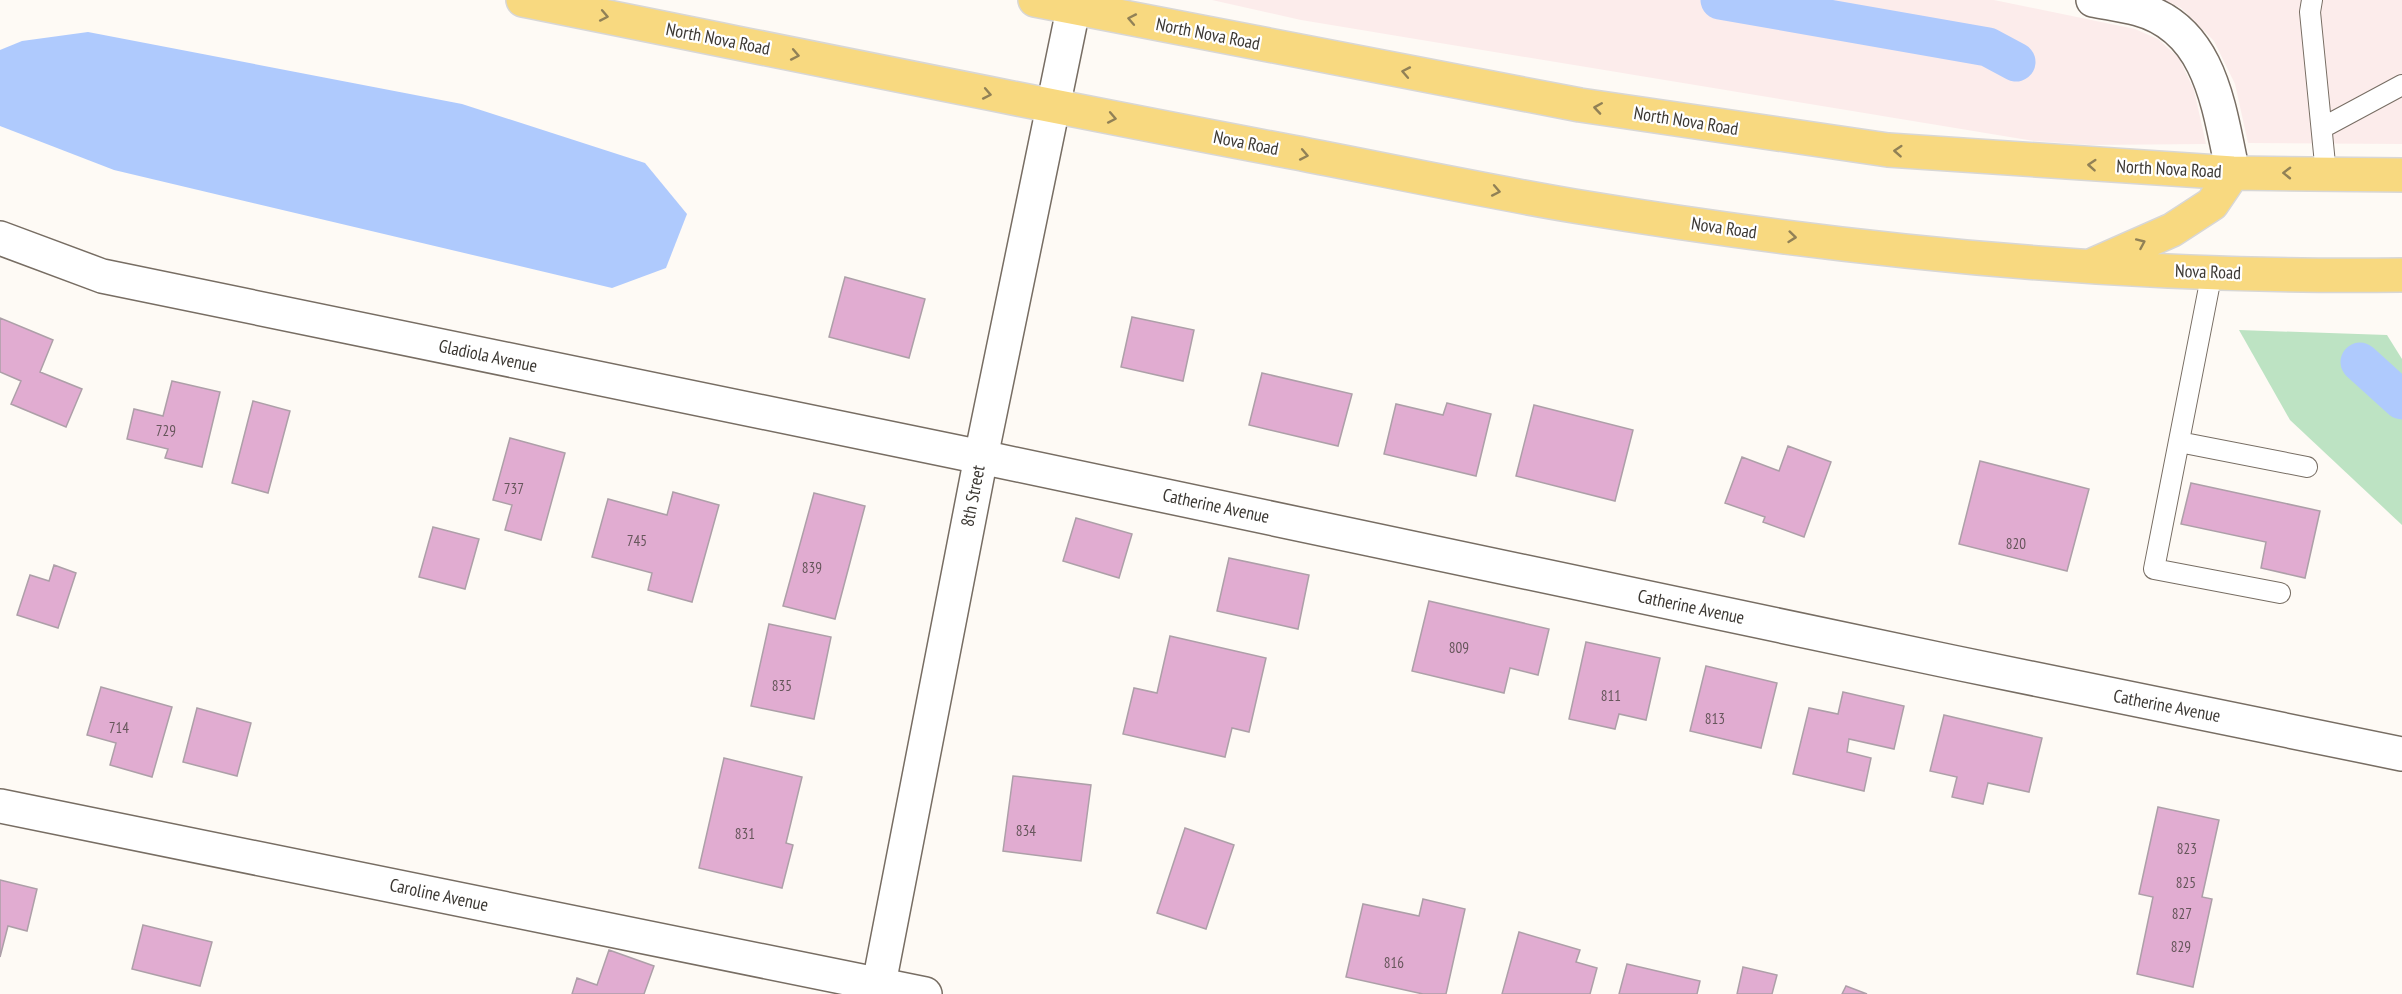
<svg xmlns="http://www.w3.org/2000/svg" width="2402" height="994" font-family="'PT Sans Narrow',sans-serif">
  <rect width="100%" height="100%" fill="#fefaf5"/>
  <!-- commercial -->
  <path fill="#fceceb" d="M 1212,0 L 1994,0 L 2135,29 L 2158,39 L 2179,58 L 2194,90 L 2206,144 L 2091,145 L 2034,141 L 1301,20 Z
    M 2164,0 L 2402,0 L 2402,144 L 2248,143 L 2235,84 L 2214,41 L 2181,8 Z"/>
  <!-- green -->
  <path fill="#bde3c3" d="M 2239,330 L 2387,335 L 2402,359 L 2402,525 L 2290,420 Z"/>
  <!-- water -->
  <path fill="#afcafd" d="M 88,32 L 462,104 L 645,163 L 687,214 L 666,268 L 612,288 L 114,170 L 0,126 L 0,50 L 22,41 Z"/>
  <g fill="none" stroke-linecap="round" stroke-linejoin="round">
    <!-- canal -->
    <path stroke="#afcafd" stroke-width="39" d="M 1720,0 L 1988,47 L 2016,62
      M 2360,362 L 2402,400"/>
  </g>
  <!-- building -->
  <path fill="#e1acd1" stroke="#ad9fa8" stroke-width="1.5" d="M 845,277 L 925,299 L 909,358 L 829,337 Z
    M 1132,317 L 1194,330 L 1183,381 L 1121,367 Z
    M 0,318 L 53,340 L 40,372 L 82,389 L 66,427 L 11,404 L 21,381 L 0,372 Z
    M 1262,373 L 1352,394 L 1338,446 L 1249,425 Z
    M 172,381 L 220,392 L 202,467 L 165,458 L 168,449 L 127,439 L 134,409 L 163,416 Z
    M 253,401 L 290,411 L 268,493 L 232,483 Z
    M 1447,403 L 1491,414 L 1476,476 L 1384,454 L 1396,404 L 1443,415 Z
    M 1534,405 L 1633,430 L 1615,501 L 1516,476 Z
    M 510,438 L 565,453 L 541,540 L 505,530 L 512,505 L 493,500 Z
    M 1788,446 L 1831,462 L 1804,537 L 1763,522 L 1765,517 L 1725,503 L 1742,457 L 1779,471 Z
    M 1980,461 L 2089,489 L 2067,571 L 1959,544 Z
    M 2191,483 L 2320,511 L 2305,578 L 2261,568 L 2266,542 L 2181,524 Z
    M 673,492 L 719,505 L 692,602 L 648,590 L 652,573 L 592,557 L 608,499 L 667,515 Z
    M 814,493 L 865,506 L 835,619 L 783,606 Z
    M 1076,518 L 1132,534 L 1119,578 L 1063,561 Z
    M 433,527 L 479,539 L 465,589 L 419,577 Z
    M 1229,558 L 1309,575 L 1298,629 L 1217,611 Z
    M 54,565 L 76,573 L 58,628 L 17,615 L 30,575 L 49,581 Z
    M 1429,601 L 1549,629 L 1538,675 L 1510,668 L 1504,693 L 1412,671 Z
    M 769,624 L 831,637 L 814,719 L 751,706 Z
    M 1170,636 L 1266,658 L 1249,732 L 1232,728 L 1225,757 L 1123,734 L 1134,688 L 1157,693 Z
    M 1586,642 L 1660,658 L 1646,720 L 1619,714 L 1615,729 L 1569,719 Z
    M 1706,666 L 1777,683 L 1761,748 L 1690,731 Z
    M 101,687 L 172,707 L 152,777 L 110,765 L 116,743 L 87,735 Z
    M 1843,692 L 1904,706 L 1894,749 L 1849,739 L 1847,752 L 1871,758 L 1864,791 L 1793,774 L 1809,708 L 1838,714 Z
    M 197,708 L 251,723 L 237,776 L 183,762 Z
    M 1944,715 L 2042,738 L 2029,792 L 1988,783 L 1983,804 L 1952,797 L 1957,777 L 1930,771 Z
    M 724,758 L 802,777 L 786,843 L 793,845 L 782,888 L 699,868 Z
    M 1013,776 L 1091,785 L 1081,861 L 1003,851 Z
    M 2158,807 L 2219,820 L 2202,897 L 2212,899 L 2193,987 L 2137,974 L 2153,897 L 2139,894 Z
    M 1185,828 L 1234,845 L 1206,929 L 1157,913 Z
    M 0,880 L 37,889 L 27,931 L 8,926 L 0,957 Z
    M 1423,899 L 1465,909 L 1446,994 L 1423,994 L 1346,977 L 1363,904 L 1419,916 Z
    M 143,925 L 212,942 L 200,986 L 132,969 Z
    M 1519,932 L 1580,950 L 1576,962 L 1597,968 L 1590,994 L 1502,994 Z
    M 609,950 L 654,966 L 644,994 L 572,994 L 577,978 L 597,985 Z
    M 1627,964 L 1700,981 L 1697,994 L 1619,994 Z
    M 1743,967 L 1777,975 L 1772,994 L 1737,994 Z
    M 1846,986 L 1867,994 L 1842,994 Z"/>
  <g fill="none" stroke-linecap="round" stroke-linejoin="round">
    <!-- lane casing -->
    <g stroke="#776d63" stroke-width="22">
      <path id="lane" d="M 2312,0 L 2310,12 L 2326,174
        M 2322,128 L 2402,85
        M 2212,272 L 2154,569 L 2280,593
        M 2179,442 L 2307,467"/>
    </g>
    <!-- street casing -->
    <g stroke="#776d63" stroke-width="36">
      <path id="street" d="M 2093,0 C 2108,3 2124,5 2138,9 C 2212,29 2219,110 2233,173
        M 0,238 L 102,276 L 981,457 L 1952,662 L 2402,754
        M 0,806 L 925,994"/>
    </g>
    <!-- secondary casing -->
    <g stroke="#776d63" stroke-width="36">
      <path id="secondary" d="M 877,994 L 981,457 L 1075,0"/>
    </g>
    <!-- primary casing -->
    <g stroke="#d8d7d6" stroke-width="36">
      <path id="primary" d="M 523,0 C 779,51 1035,104 1292,152 C 1386,170 1480,190 1574,206 C 1847,251 2125,279 2402,275
        M 1035,0 L 1580,105 L 1888,150 L 2233,173 L 2402,175
        M 2095,264 L 2172,230 L 2212,204 L 2233,173"/>
    </g>
    <!-- lane -->
    <use href="#lane" stroke="#fff" stroke-width="20"/>
    <!-- street -->
    <use href="#street" stroke="#fff" stroke-width="33"/>
    <!-- secondary -->
    <use href="#secondary" stroke="#fff" stroke-width="33"/>
    <!-- primary -->
    <use href="#primary" stroke="#f8d980" stroke-width="33"/>
  </g>
  <!-- one-way arrows -->
  <defs><path id="oneway-chevron" d="M-2-3.5L2.5 0L-2 3.5" fill="none" stroke-width="1.6" stroke-linecap="round" stroke-linejoin="round" transform="scale(1.5)"/></defs>
  <g stroke="#918156">
    <use href="#oneway-chevron" transform="translate(604 16) rotate(11)"/>
    <use href="#oneway-chevron" transform="translate(1132 19) rotate(-169)"/>
    <use href="#oneway-chevron" transform="translate(795 55) rotate(11)"/>
    <use href="#oneway-chevron" transform="translate(1406 72) rotate(-169)"/>
    <use href="#oneway-chevron" transform="translate(987 94) rotate(11)"/>
    <use href="#oneway-chevron" transform="translate(1598 108) rotate(-171)"/>
    <use href="#oneway-chevron" transform="translate(1112 118) rotate(11)"/>
    <use href="#oneway-chevron" transform="translate(1898 151) rotate(-176)"/>
    <use href="#oneway-chevron" transform="translate(1304 155) rotate(11)"/>
    <use href="#oneway-chevron" transform="translate(2092 165) rotate(-176)"/>
    <use href="#oneway-chevron" transform="translate(2287 173) rotate(-179)"/>
    <use href="#oneway-chevron" transform="translate(1496 191) rotate(11)"/>
    <use href="#oneway-chevron" transform="translate(1792 237) rotate(6)"/>
    <use href="#oneway-chevron" transform="translate(2141 243) rotate(-24)"/>
  </g>
  <g text-anchor="middle" stroke-width="4.5" stroke-linejoin="round" paint-order="stroke">
    <!-- number labels -->
    <g font-size="15" fill="#66565b">
      <text x="166" y="436">729</text>
      <text x="514" y="494">737</text>
      <text x="637" y="546">745</text>
      <text x="2016" y="549">820</text>
      <text x="812" y="573">839</text>
      <text x="1459" y="653">809</text>
      <text x="782" y="691">835</text>
      <text x="1611" y="701">811</text>
      <text x="1715" y="724">813</text>
      <text x="119" y="733">714</text>
      <text x="1026" y="836">834</text>
      <text x="745" y="839">831</text>
      <text x="2187" y="854">823</text>
      <text x="2186" y="888">825</text>
      <text x="2182" y="919">827</text>
      <text x="2181" y="952">829</text>
      <text x="1394" y="968">816</text>
    </g>
    <!-- street labels -->
    <g font-size="18" fill="#3d3934" stroke="#fff">
      <text transform="translate(1208 34) rotate(11)" y="6">North Nova Road</text>
      <text transform="translate(718 39) rotate(11)" y="6">North Nova Road</text>
      <text transform="translate(1686 121) rotate(9)" y="6">North Nova Road</text>
      <text transform="translate(1246 143) rotate(11)" y="6">Nova Road</text>
      <text transform="translate(2169 169) rotate(3)" y="6">North Nova Road</text>
      <text transform="translate(1724 228) rotate(8)" y="6">Nova Road</text>
      <text transform="translate(2208 272) rotate(2)" y="6">Nova Road</text>
      <text transform="translate(488 356) rotate(12)" y="6">Gladiola Avenue</text>
      <text transform="translate(973 496) rotate(-79)" y="6">8th Street</text>
      <text transform="translate(1216 506) rotate(12)" y="6">Catherine Avenue</text>
      <text transform="translate(1691 607) rotate(12)" y="6">Catherine Avenue</text>
      <text transform="translate(2167 706) rotate(11)" y="6">Catherine Avenue</text>
      <text transform="translate(439 895) rotate(12)" y="6">Caroline Avenue</text>
    </g>
  </g>
</svg>
